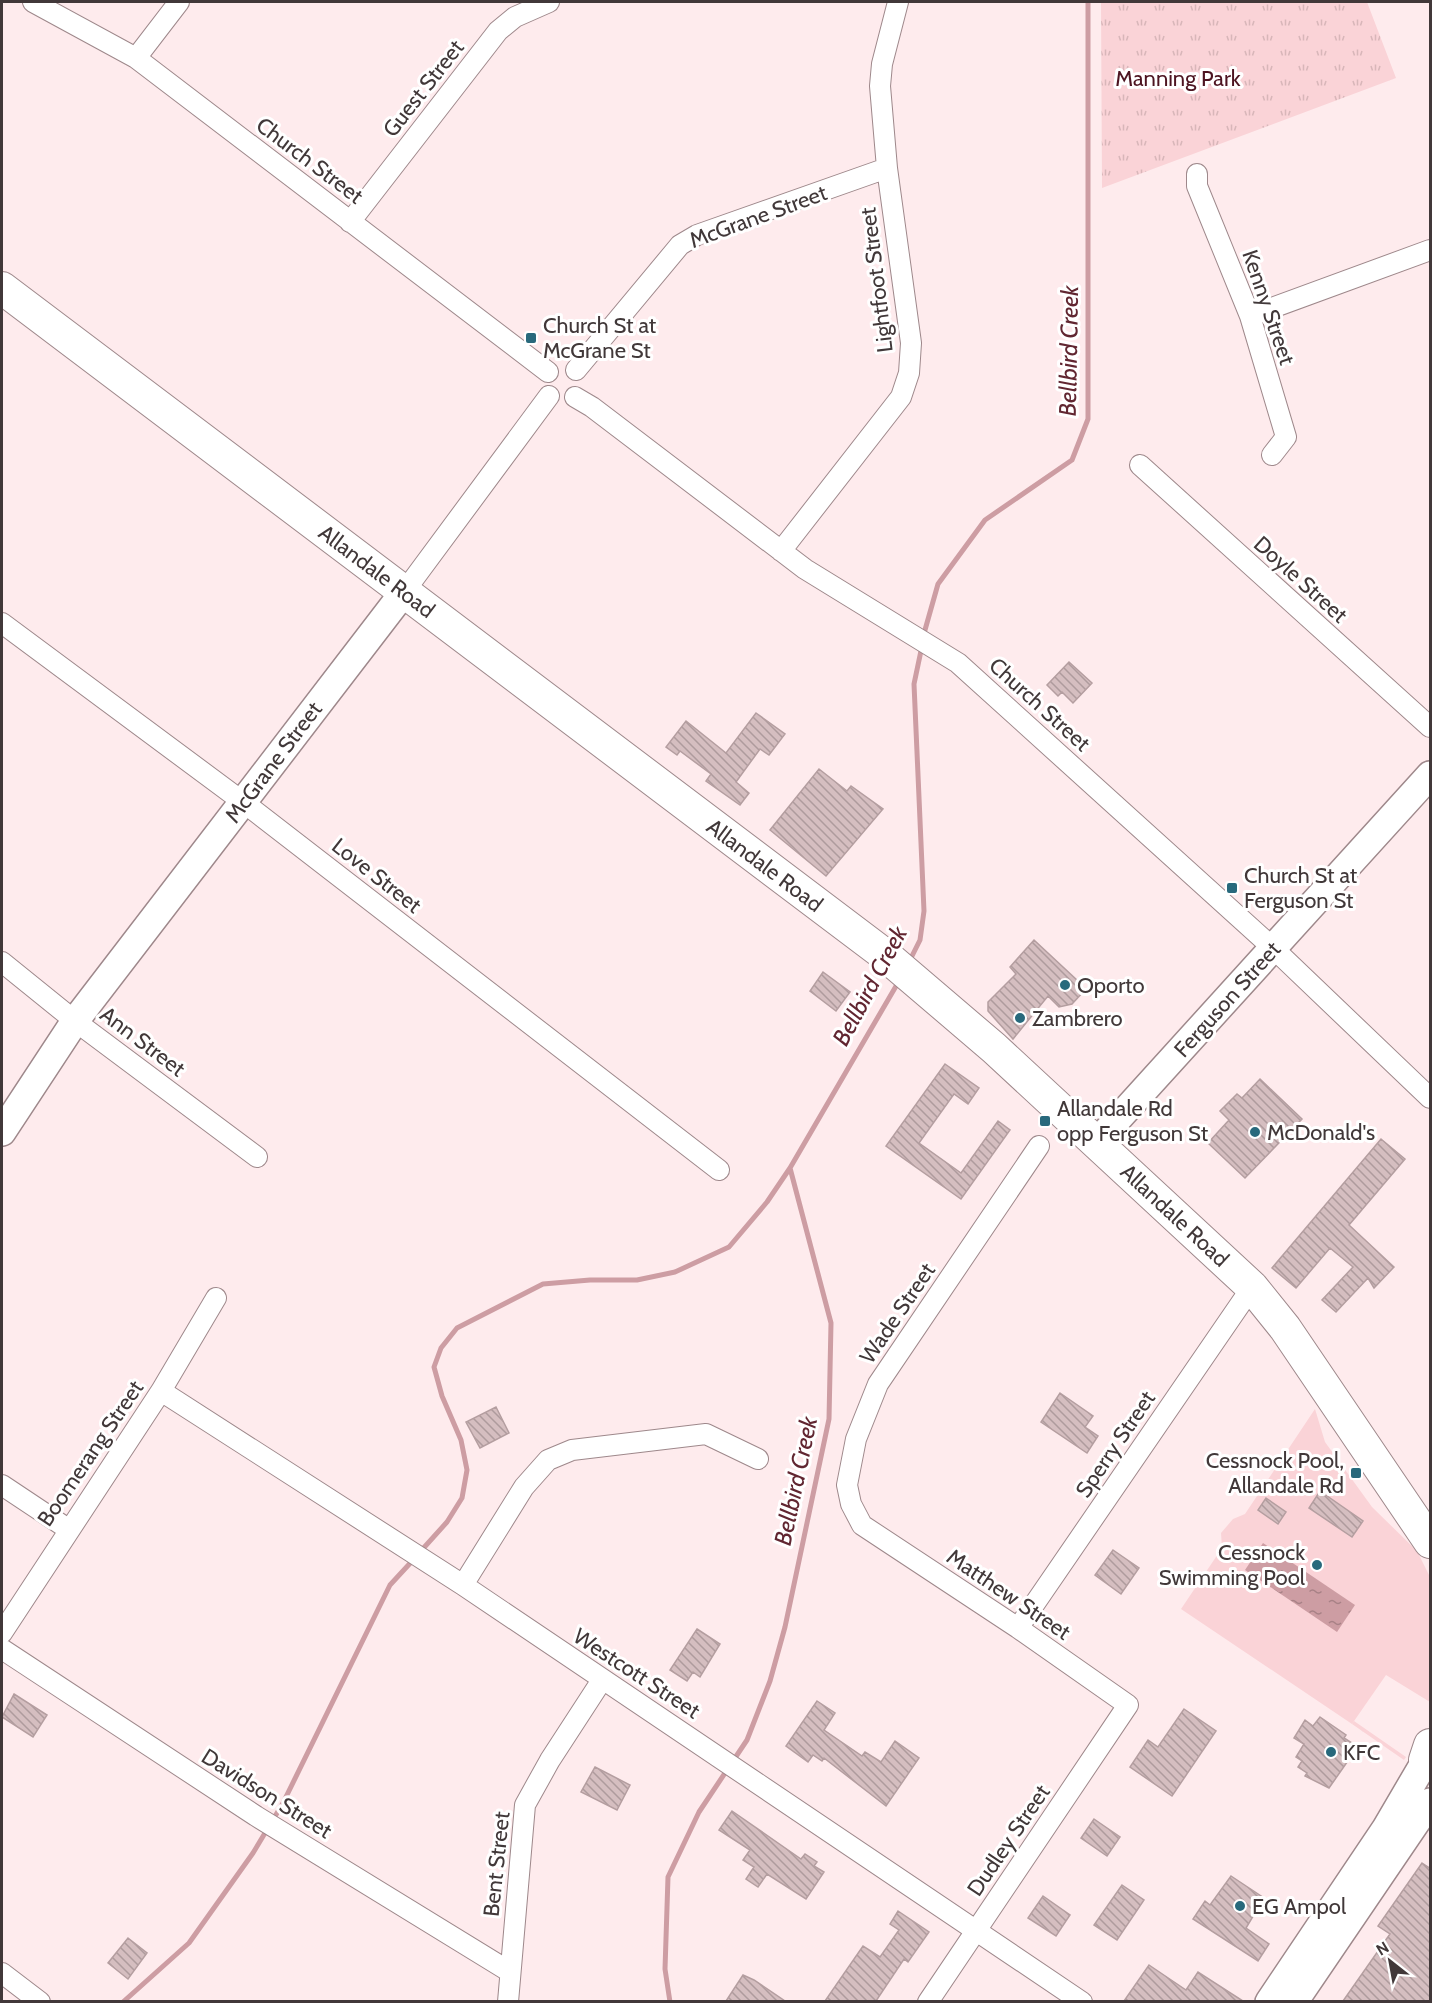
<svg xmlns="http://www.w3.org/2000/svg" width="1432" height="2003" font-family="Cabin,sans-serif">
  <defs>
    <pattern id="grass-tufts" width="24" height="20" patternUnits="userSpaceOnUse" patternTransform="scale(1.5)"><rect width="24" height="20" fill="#fad3d7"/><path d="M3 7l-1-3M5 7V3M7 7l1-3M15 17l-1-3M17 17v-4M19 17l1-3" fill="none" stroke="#d8b6b9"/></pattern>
    <pattern id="water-ripples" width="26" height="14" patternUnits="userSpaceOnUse" patternTransform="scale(1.5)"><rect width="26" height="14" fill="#cd9da3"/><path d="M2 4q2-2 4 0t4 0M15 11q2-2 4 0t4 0" fill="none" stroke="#a88186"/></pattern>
    <pattern id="building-back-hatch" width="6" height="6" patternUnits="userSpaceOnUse" patternTransform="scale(1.5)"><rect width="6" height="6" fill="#d5bec0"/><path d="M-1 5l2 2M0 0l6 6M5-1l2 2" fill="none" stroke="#ae9b9d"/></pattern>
  </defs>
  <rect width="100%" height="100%" fill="#feebed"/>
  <!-- grass -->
  <path fill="url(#grass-tufts)" d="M 1101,2 L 1367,2 L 1396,78 L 1102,188 Z
    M 1354,1721 L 1406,1757 L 1404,1760 L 1352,1724 Z"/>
  <!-- garden -->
  <path fill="#fad3d7" d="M 1315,1409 L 1325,1442 L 1372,1507 L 1417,1551 L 1430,1577 L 1430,1702 L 1386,1675 L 1352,1724 L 1181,1609 L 1222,1548 L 1221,1533 L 1233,1519 L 1245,1514 Z"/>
  <!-- water -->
  <path fill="url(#water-ripples)" d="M 1263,1543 L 1355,1605 L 1337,1632 L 1245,1570 Z"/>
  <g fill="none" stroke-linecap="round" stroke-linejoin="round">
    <!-- stream -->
    <path stroke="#cd9da3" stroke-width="5" d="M 923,637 L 938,584 L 985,520 L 1072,460 L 1088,419 L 1088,2
      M 909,962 L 920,940 L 924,911 L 914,684 L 922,646
      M 420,1552 L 447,1522 L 462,1498 L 467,1470 L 461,1440 L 442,1396 L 434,1367 L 441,1348 L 457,1328 L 543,1284 L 590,1280 L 637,1280 L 675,1272 L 729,1247 L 767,1202 L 790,1168
      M 123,2002 L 189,1943 L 253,1853 L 283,1803 L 390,1585 L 414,1559
      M 670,2002 L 665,1969 L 668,1877 L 699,1812 L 747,1740 L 770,1681 L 785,1627 L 829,1419 L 831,1323 L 790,1168 L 899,981"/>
  </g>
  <!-- building -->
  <path fill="url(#building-back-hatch)" stroke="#b49ea0" stroke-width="1.5" d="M 1069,662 L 1092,683 L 1073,703 L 1062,692 L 1058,696 L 1047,685 Z
    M 756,713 L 785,734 L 769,755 L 760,749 L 736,782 L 749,793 L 740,805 L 706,781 L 711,774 L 680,751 L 677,755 L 666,747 L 686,721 L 726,753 Z
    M 819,769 L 847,791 L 851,786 L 883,809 L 826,876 L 770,830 Z
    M 1034,940 L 1079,982 L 1083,992 L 1072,1004 L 1059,1007 L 1048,996 L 1013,1039 L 988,1011 L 988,1002 L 1016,974 L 1010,967 Z
    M 823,972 L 850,992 L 836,1011 L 810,991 Z
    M 945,1064 L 979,1088 L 968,1104 L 954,1094 L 919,1143 L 961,1173 L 998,1121 L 1010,1130 L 961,1199 L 886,1146 Z
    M 1260,1079 L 1302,1119 L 1245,1178 L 1208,1143 L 1229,1120 L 1220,1111 L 1237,1094 L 1242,1098 Z
    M 1381,1139 L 1405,1159 L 1349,1225 L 1394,1267 L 1374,1288 L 1368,1278 L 1336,1312 L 1322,1300 L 1353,1267 L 1330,1248 L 1296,1288 L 1272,1268 Z
    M 1060,1393 L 1093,1416 L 1085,1427 L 1098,1436 L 1087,1453 L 1041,1422 Z
    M 496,1407 L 509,1433 L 480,1448 L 466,1422 Z
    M 1320,1491 L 1363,1521 L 1352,1537 L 1309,1508 Z
    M 1266,1498 L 1286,1512 L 1278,1524 L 1258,1510 Z
    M 1113,1550 L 1139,1568 L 1121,1594 L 1095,1575 Z
    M 697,1629 L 720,1644 L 700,1677 L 693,1672 L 687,1681 L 670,1670 Z
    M 14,1694 L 47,1715 L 33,1737 L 2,1717 Z
    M 817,1701 L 835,1713 L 824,1730 L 862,1756 L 865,1752 L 881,1762 L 895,1741 L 919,1758 L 886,1806 L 824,1758 L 822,1761 L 813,1755 L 808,1762 L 786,1746 Z
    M 1184,1709 L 1216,1731 L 1172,1796 L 1130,1767 L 1148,1740 L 1158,1747 Z
    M 1320,1717 L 1346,1735 L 1344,1738 L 1355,1745 L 1347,1756 L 1350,1758 L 1329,1788 L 1305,1776 L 1307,1773 L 1298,1767 L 1302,1761 L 1296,1757 L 1304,1744 L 1294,1738 L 1305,1720 L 1313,1726 Z
    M 595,1767 L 630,1785 L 617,1810 L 581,1792 Z
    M 732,1811 L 801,1859 L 805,1854 L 817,1862 L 814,1866 L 824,1872 L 806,1899 L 767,1874 L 758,1887 L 746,1879 L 754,1867 L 743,1860 L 750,1850 L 719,1830 Z
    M 1094,1819 L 1120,1837 L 1107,1856 L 1081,1838 Z
    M 1422,1863 L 1431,1869 L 1431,2001 L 1343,2001 L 1390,1934 L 1378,1926 Z
    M 1231,1876 L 1264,1898 L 1246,1928 L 1269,1944 L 1258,1961 L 1193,1919 L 1205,1901 L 1210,1905 Z
    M 1122,1885 L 1144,1900 L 1117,1940 L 1094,1925 Z
    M 1043,1896 L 1070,1915 L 1056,1936 L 1028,1918 Z
    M 898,1911 L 929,1932 L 908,1962 L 904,1959 L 876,2001 L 825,2001 L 863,1946 L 880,1957 L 899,1930 L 890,1924 Z
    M 128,1938 L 147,1953 L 128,1979 L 108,1963 Z
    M 1149,1965 L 1186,1990 L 1198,1972 L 1243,2001 L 1124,2001 Z
    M 743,1975 L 754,1980 L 785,2001 L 726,2001 Z"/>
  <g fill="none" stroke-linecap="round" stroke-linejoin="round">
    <!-- street casing -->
    <g stroke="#9e888b" stroke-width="22">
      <path id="street" d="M 33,2 L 136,58 L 548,372
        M 136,58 L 179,2
        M 1197,174 L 1197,186 L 1250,316 L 1286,437 L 1272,455
        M 350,222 L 498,31 L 515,17 L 549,2
        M 1250,316 L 1430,250
        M 576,370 L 680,245 L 697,235 L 887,168
        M 575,397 L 592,407 L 805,569 L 958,663 L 1273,948 L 1430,1098
        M 1140,465 L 1430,727
        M 781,551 L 901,397 L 909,373 L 911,343 L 887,168 L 880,86 L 882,64 L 898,2
        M 404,592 L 549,396
        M 2,623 L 243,802 L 719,1170
        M 2,962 L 75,1021 L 257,1157
        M 161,1391 L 463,1585 L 1082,2002
        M 2,1485 L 68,1529
        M 463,1585 L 524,1487 L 548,1460 L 572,1450 L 706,1434 L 758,1459
        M 1018,1628 L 1252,1287
        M 2,1633 L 161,1391 L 216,1298
        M 2,1649 L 256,1816 L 510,1972
        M 2,1973 L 40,2002
        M 508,2002 L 525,1805 L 550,1760 L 602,1680
        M 928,2002 L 1128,1705 L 1018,1628 L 862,1525 L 851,1504 L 847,1485 L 856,1439 L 878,1384 L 1039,1146"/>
    </g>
    <!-- secondary casing -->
    <g stroke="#9e888b" stroke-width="30">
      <path id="secondary" d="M 2,1132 L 75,1021 L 404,592
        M 1096,1143 L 1430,775
        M 1269,2002 L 1386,1828 L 1430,1753
        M 1294,2002 L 1430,1802"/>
    </g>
    <!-- primary casing -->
    <g stroke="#9e888b" stroke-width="34">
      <path id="primary" d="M 2,288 L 885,955 L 994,1048 L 1252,1287 L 1285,1328 L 1430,1542
        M 1425,1760 L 1430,1745"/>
    </g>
    <!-- street -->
    <use href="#street" stroke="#fff" stroke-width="20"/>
    <!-- secondary -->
    <use href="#secondary" stroke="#fff" stroke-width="27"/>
    <!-- primary -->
    <use href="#primary" stroke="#fff" stroke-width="32"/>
  </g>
  <!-- markers -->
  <g fill="#28697c" stroke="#fff" stroke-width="2">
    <rect x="525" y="332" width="12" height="12" rx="3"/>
    <rect x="1226" y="882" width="12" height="12" rx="3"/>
    <circle cx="1065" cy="985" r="6"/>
    <circle cx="1020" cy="1018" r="6"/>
    <rect x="1039" y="1115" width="12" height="12" rx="3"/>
    <circle cx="1255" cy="1132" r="6"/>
    <rect x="1350" y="1467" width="12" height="12" rx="3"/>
    <circle cx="1317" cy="1565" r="6"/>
    <circle cx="1331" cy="1752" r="6"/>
    <circle cx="1240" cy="1906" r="6"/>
  </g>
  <g text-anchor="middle" stroke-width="6" stroke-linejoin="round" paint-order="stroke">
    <!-- park labels -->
    <g font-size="22" fill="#4d1421" stroke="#fff">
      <text x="1178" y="86">Manning Park</text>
    </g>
    <!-- street labels -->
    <g font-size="22" fill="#413839" stroke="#fff">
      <text transform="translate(423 88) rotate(-52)" y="8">Guest Street</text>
      <text transform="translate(310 160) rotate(37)" y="8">Church Street</text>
      <text transform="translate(758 216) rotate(-20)" y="8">McGrane Street</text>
      <text transform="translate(876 280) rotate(-97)" y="8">Lightfoot Street</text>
      <text transform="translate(1269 307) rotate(71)" y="8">Kenny Street</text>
      <text transform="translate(377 571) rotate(37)" y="8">Allandale Road</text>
      <text transform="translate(1301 579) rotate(42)" y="8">Doyle Street</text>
      <text transform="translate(1040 704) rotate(42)" y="8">Church Street</text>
      <text transform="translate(273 762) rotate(-53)" y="8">McGrane Street</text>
      <text transform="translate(765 865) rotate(37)" y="8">Allandale Road</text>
      <text transform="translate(377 875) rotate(38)" y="8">Love Street</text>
      <text transform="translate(1227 999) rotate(-48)" y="8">Ferguson Street</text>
      <text transform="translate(143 1041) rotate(37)" y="8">Ann Street</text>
      <text transform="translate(1175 1215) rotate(43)" y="8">Allandale Road</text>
      <text transform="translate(897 1313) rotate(-56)" y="8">Wade Street</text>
      <text transform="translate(1115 1444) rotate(-56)" y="8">Sperry Street</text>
      <text transform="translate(90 1453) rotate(-56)" y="8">Boomerang Street</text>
      <text transform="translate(1009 1594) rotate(34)" y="8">Matthew Street</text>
      <text transform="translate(637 1673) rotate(33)" y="8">Westcott Street</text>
      <text transform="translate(267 1793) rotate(32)" y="8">Davidson Street</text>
      <text transform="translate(1008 1840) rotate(-56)" y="8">Dudley Street</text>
      <text transform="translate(496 1864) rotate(-84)" y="8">Bent Street</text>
    </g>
    <!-- poi labels -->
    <g font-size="22" fill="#413839" stroke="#fff" text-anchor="start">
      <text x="543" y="333">Church St at<tspan x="543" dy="25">McGrane St</tspan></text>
      <text x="1244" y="883">Church St at<tspan x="1244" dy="25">Ferguson St</tspan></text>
      <text x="1077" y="993">Oporto</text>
      <text x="1032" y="1026">Zambrero</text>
      <text x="1057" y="1116">Allandale Rd<tspan x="1057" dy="25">opp Ferguson St</tspan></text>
      <text x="1267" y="1140">McDonald's</text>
      <text x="1344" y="1468" text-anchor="end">Cessnock Pool,<tspan x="1344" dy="25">Allandale Rd</tspan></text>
      <text x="1305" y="1560" text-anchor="end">Cessnock<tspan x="1305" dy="25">Swimming Pool</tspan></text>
      <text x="1343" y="1760">KFC</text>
      <text x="1252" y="1914">EG Ampol</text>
    </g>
    <!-- water labels -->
    <g font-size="24" font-style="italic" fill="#612631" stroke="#fff">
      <text transform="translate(1069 351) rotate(-89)" y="8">Bellbird Creek</text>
      <text transform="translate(870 986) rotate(-62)" y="8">Bellbird Creek</text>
      <text transform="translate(796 1481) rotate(-78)" y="8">Bellbird Creek</text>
    </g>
  </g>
  <!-- border -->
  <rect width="1432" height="2003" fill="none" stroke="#413839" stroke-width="6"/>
  <!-- north arrow -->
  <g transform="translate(1390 1961) rotate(329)" stroke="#ffffff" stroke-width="4.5" paint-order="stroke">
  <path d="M0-4.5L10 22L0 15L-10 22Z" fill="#413839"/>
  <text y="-9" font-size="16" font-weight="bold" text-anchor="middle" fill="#413839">N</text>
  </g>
</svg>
